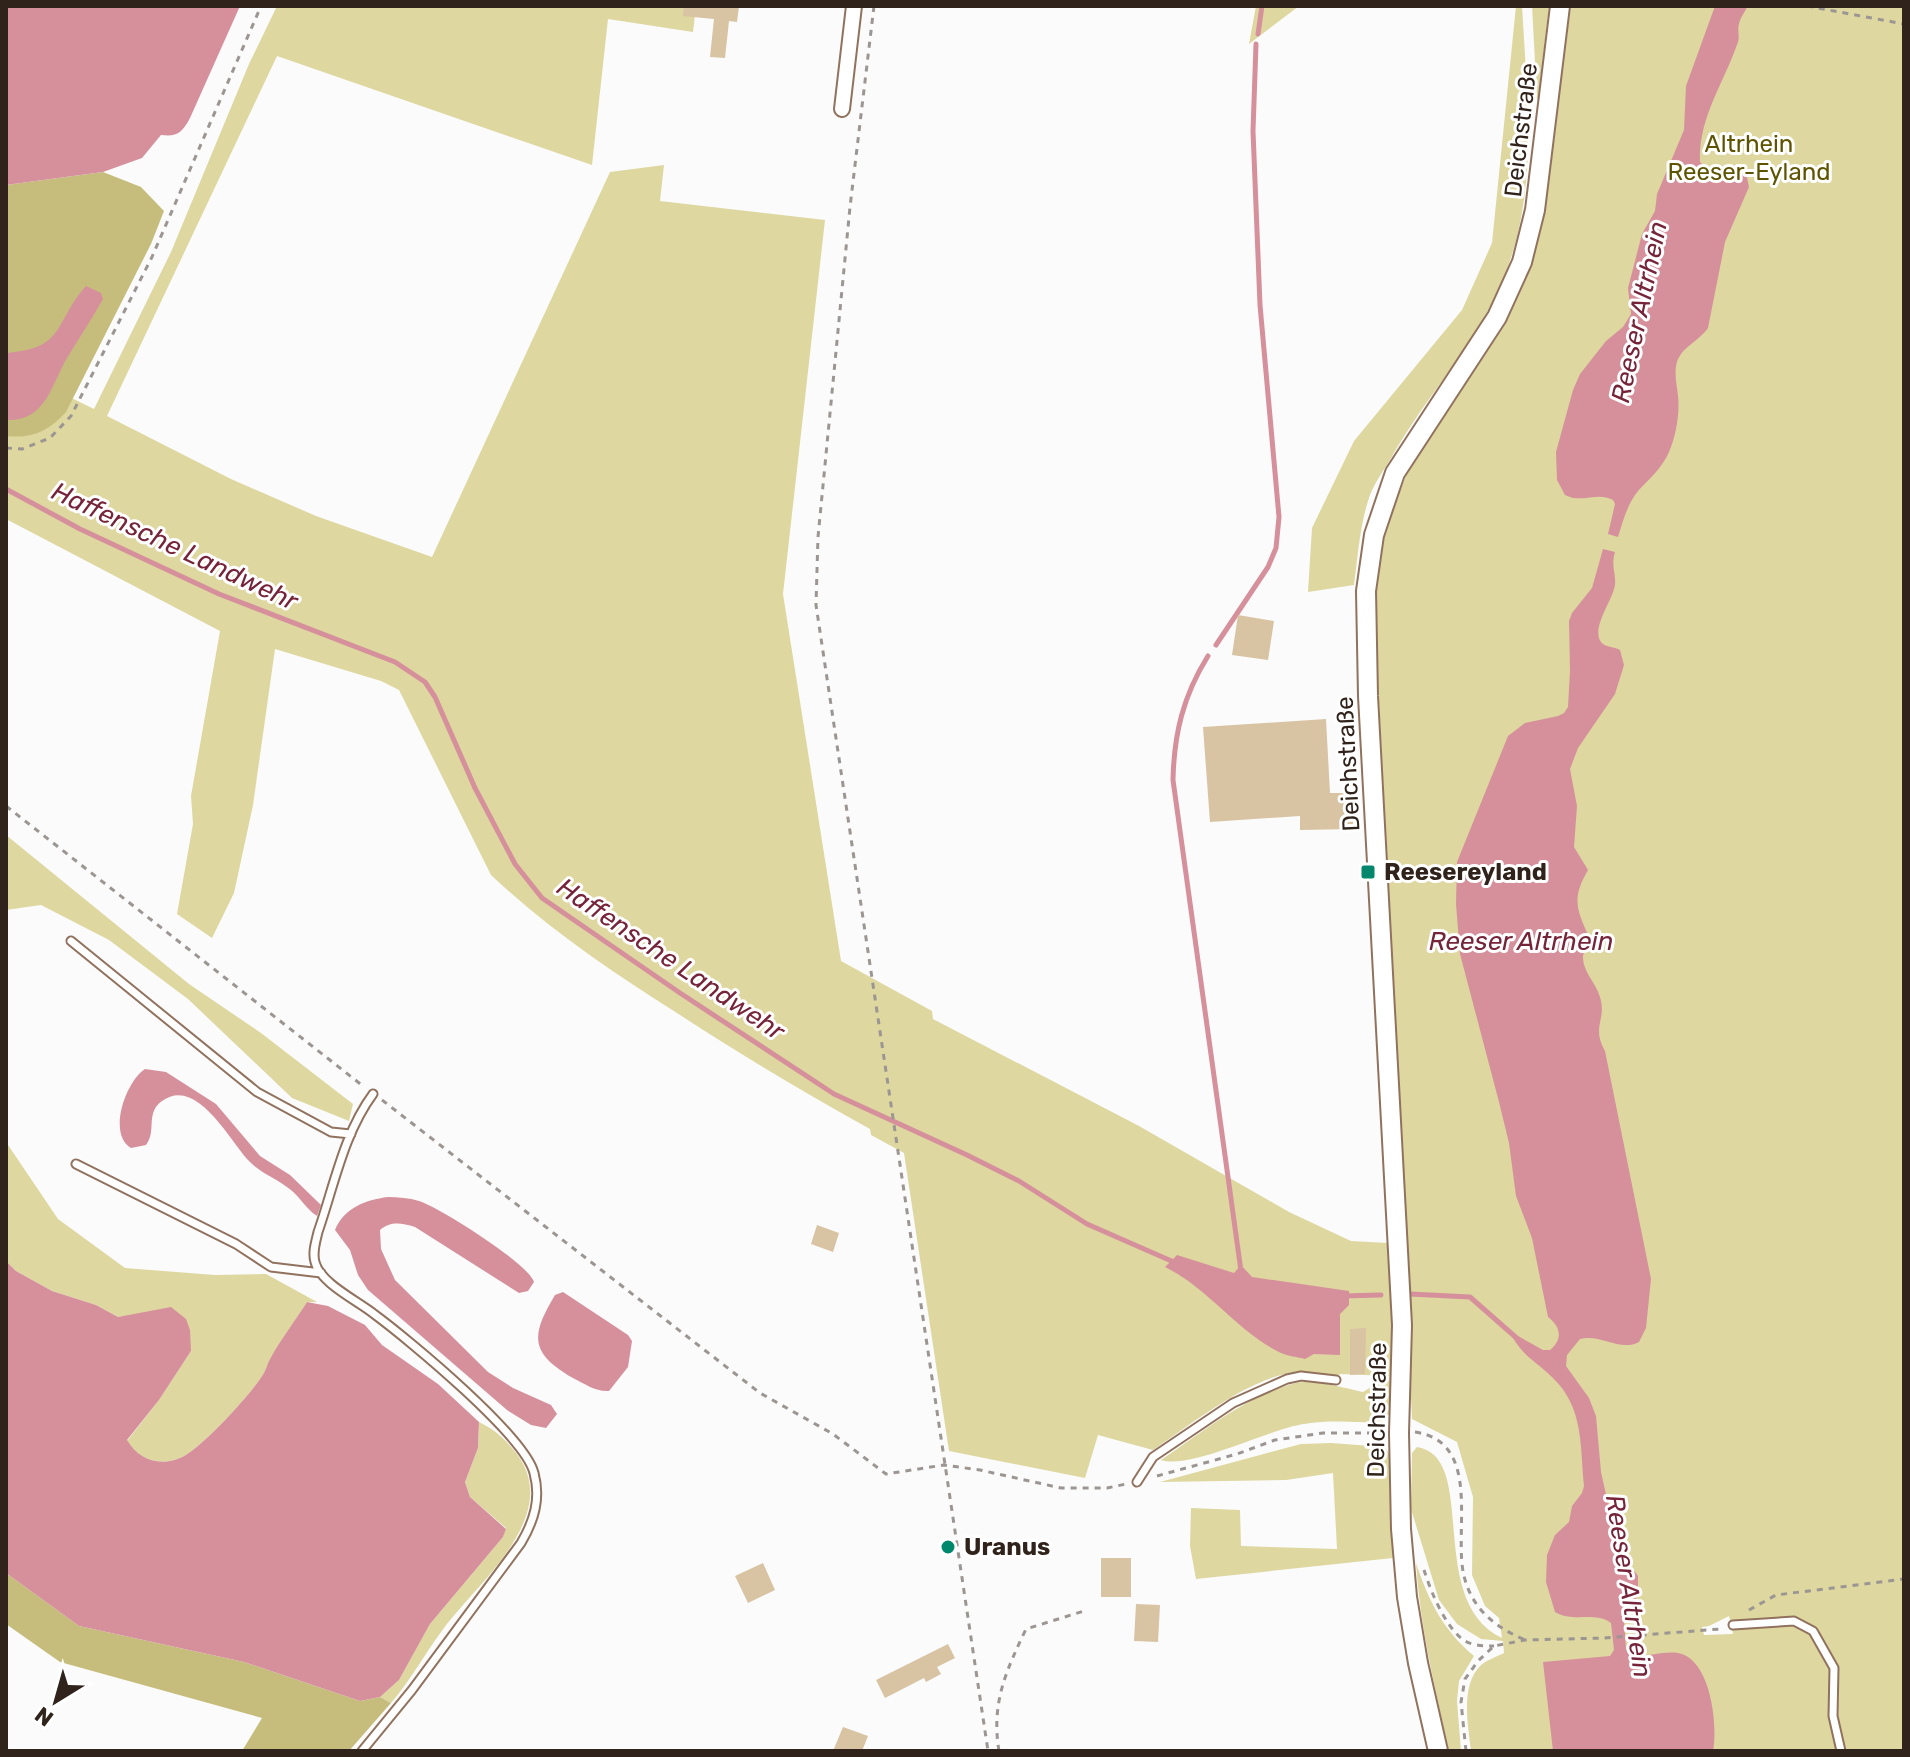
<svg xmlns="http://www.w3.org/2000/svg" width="1910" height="1757" font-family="Rubik,sans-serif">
  <rect width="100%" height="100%" fill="#fbfbfb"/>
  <!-- green -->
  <path fill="#ded7a0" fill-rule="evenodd" d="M 277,6 L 696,6 L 693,32 L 608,19 L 592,165 L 277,56 L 107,416 L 231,479 L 316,516 L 432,557 L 610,172 L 664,165 L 660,201 L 825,220 L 783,594 L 841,961 L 932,1011 L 933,1019 L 1139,1126 L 1289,1212 L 1351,1241 L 1407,1244 L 1374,606 L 1378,564 L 1388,521 L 1408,471 L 1504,326 L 1529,269 L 1541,223 L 1571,6 L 1904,6 L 1904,1751 L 1471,1751 C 1468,1725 1460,1685 1481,1665 C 1487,1660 1496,1657 1504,1653 L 1503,1641 L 1481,1639 L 1457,1624 L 1439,1600 L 1411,1509 L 1412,1453 L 1417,1447 C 1480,1457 1424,1601 1502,1638 L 1499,1618 L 1485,1606 L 1472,1575 L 1473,1497 L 1457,1442 L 1412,1419 L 1410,1377 L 1391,1376 C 1391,1393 1397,1416 1379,1423 C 1355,1422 1329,1420 1304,1424 C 1269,1429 1191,1470 1161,1460 C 1203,1432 1246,1396 1296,1383 C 1313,1379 1345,1388 1363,1392 L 1389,1376 L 1340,1374 L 1339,1376 C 1325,1374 1310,1371 1296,1372 C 1248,1378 1192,1424 1153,1450 L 1098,1435 L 1085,1478 L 949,1451 L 904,1153 L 871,1135 L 870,1129 C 804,1093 740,1054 677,1013 C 612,972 547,928 491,875 L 399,690 L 381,681 L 275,649 L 253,805 L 234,893 L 212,938 L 177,914 L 193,824 L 191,796 L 220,631 L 6,519 L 6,366 L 94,409 L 171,252 L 249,64 ZM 1729,1616 L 1733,1634 L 1704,1635 L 1702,1627 L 1709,1626 Z
    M 1256,6 L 1299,6 L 1249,44 Z
    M 1516,6 L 1522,6 C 1527,98 1539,190 1504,277 C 1477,343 1426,396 1391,458 C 1384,470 1375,482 1370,495 C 1360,523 1358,555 1354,585 L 1308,592 L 1312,528 L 1354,441 L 1462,310 L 1492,243 Z
    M 1532,6 L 1549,6 L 1538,99 L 1537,99 Z
    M 6,835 L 189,984 L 261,1033 L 353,1104 L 349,1121 L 292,1098 L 188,999 L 109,940 L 41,905 L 6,910 Z
    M 6,1142 L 58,1219 L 125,1268 L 215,1275 L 266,1274 L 317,1302 L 307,1302 C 295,1321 281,1340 270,1359 C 267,1365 266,1371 262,1376 C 250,1395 199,1451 180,1458 C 159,1467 138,1459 127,1441 L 159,1400 L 191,1351 L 126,1316 L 118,1317 L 96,1305 L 52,1291 L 16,1271 L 6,1261 Z
    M 479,1422 C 493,1429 502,1436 512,1448 C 568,1511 480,1580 444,1628 C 425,1653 411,1680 391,1703 L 380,1697 L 399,1680 L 430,1624 L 503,1537 L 506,1528 L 470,1497 L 465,1482 L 478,1448 Z
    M 1331,1443 L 1385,1447 L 1390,1455 L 1393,1558 L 1196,1579 L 1190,1546 L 1191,1508 L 1240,1510 L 1241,1546 L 1337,1549 L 1333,1473 L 1286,1480 L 1160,1482 L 1301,1444 Z
    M 1416,1563 C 1429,1601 1442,1629 1474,1656 L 1459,1681 L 1457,1701 L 1461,1751 L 1449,1751 C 1435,1688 1420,1627 1416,1563 Z"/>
  <!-- forest -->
  <path fill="#c6bd7c" d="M 103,172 L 141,187 L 164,211 L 151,244 L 66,412 C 49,431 32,439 6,436 L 6,185 Z
    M 6,1573 L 79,1626 L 244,1662 L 360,1701 L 380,1697 L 391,1703 L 349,1751 L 242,1751 L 262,1718 L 60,1662 L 6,1624 Z"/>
  <!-- water -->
  <path fill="#d5909c" d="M 6,6 L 240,6 L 190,118 C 182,133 177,137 161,135 L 142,158 L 103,172 L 6,185 Z
    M 1715,6 L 1747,7 C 1745,12 1740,18 1739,24 C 1737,30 1740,36 1738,42 C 1724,83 1698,118 1700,162 L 1718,177 L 1746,173 L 1749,187 L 1725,242 L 1708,328 C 1700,340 1684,346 1678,359 C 1673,372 1677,384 1678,396 C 1680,413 1676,436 1669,452 C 1662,468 1650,478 1638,491 C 1627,505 1623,521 1618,537 L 1608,534 L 1615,504 L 1613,500 C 1597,491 1582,504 1565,495 L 1557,480 L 1556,452 L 1573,390 L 1580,374 L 1606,341 L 1623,327 L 1631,314 L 1628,288 L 1642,234 L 1655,211 L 1657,194 L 1684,130 L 1686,86 Z
    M 86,286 L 101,293 L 103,299 C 92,319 79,338 67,358 C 51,385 46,422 6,420 L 6,353 C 67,348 53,323 86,286 Z
    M 1603,549 L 1615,552 C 1610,568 1618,576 1614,589 C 1610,603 1595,624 1599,638 C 1602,648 1613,646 1620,650 L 1624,665 L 1615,694 L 1578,748 L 1570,769 L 1577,806 L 1574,847 L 1588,870 C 1571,899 1577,910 1589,937 C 1588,944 1584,950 1583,956 C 1582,971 1596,983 1600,997 C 1607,1020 1591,1026 1605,1051 L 1651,1279 L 1646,1328 L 1639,1342 C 1620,1352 1601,1334 1580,1339 L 1567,1355 L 1566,1366 L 1589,1398 L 1596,1416 L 1601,1472 L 1607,1499 L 1626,1559 L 1638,1576 L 1638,1595 L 1624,1621 L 1626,1649 L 1634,1657 C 1648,1656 1665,1651 1678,1653 C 1711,1659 1718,1725 1713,1751 L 1553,1751 L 1543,1662 L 1610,1656 L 1614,1650 L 1611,1623 C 1595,1611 1573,1623 1555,1612 L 1546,1582 L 1547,1555 L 1555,1535 L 1569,1522 L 1572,1506 L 1582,1493 L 1584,1486 C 1580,1446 1584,1408 1553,1378 C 1539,1364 1524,1357 1513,1338 L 1516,1335 L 1543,1350 L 1550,1350 C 1563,1339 1561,1327 1548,1317 L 1532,1238 L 1516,1196 L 1509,1143 L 1499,1102 L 1460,954 L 1456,904 L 1457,862 L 1508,736 L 1525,723 L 1558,716 L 1564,713 L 1568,707 L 1570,671 L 1569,621 L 1572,613 L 1592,588 Z
    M 145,1069 L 166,1072 L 216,1104 L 260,1156 L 290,1175 L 321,1205 L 317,1216 C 306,1209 301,1198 291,1190 C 278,1179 262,1174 250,1162 C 231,1143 197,1075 162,1101 C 145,1113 157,1131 146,1145 L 131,1148 C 107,1134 126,1081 145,1069 Z
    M 388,1197 C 398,1197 409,1198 419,1201 C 439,1207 529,1264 534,1282 L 528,1291 L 519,1293 L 415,1227 C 401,1223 391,1221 380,1230 L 381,1249 L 395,1280 L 488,1372 L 513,1388 L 551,1405 L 557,1414 L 546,1428 L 531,1425 L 507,1410 L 368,1290 L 358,1275 L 350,1250 L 335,1230 C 344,1208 365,1200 388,1197 Z
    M 1177,1255 L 1234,1273 L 1241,1265 L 1252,1277 L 1349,1291 L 1349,1305 L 1340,1314 L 1340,1355 L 1314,1354 L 1305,1359 C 1298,1357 1288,1356 1281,1353 C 1240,1334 1207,1287 1165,1267 Z
    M 6,1261 L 16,1271 L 52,1291 L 96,1305 L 118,1317 L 171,1307 L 186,1319 L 190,1330 L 191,1351 L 159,1400 L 127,1440 C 138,1459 159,1467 180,1458 C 199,1451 250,1395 262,1376 C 266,1371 267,1364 270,1359 C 281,1339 295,1321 307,1302 L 328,1306 L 365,1325 L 382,1345 L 438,1384 L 479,1422 L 478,1448 L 465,1482 L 470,1497 L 506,1529 L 503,1537 L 430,1624 L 399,1680 L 380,1697 L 360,1701 L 244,1662 L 79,1626 L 6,1573 Z
    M 563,1292 L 628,1335 L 632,1341 L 628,1367 L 609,1391 C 596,1392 585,1384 573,1378 C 529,1353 531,1335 555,1295 Z"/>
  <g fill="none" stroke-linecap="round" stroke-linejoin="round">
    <!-- stream -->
    <path stroke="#d5909c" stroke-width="5" d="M 1258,34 L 1262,6
      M 6,489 L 80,529 L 219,594 L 395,662 L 425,682 L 435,697 L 475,788 L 515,864 L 542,898 L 680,993 L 834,1094 L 967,1155 L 1019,1181 L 1087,1224 L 1176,1263
      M 1216,645 L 1268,567 L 1276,548 L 1279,517 L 1260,305 L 1253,131 L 1256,44
      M 1208,656 C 1183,696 1174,734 1173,780 L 1241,1271
      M 1410,1294 L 1470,1297 L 1520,1341
      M 1342,1296 L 1381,1295"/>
  </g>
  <!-- building -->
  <path fill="#d8c3a3" d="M 684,6 L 739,6 L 737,22 L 729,21 L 725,58 L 710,57 L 714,19 L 683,16 Z
    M 1238,615 L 1274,621 L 1268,660 L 1232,655 Z
    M 1326,719 L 1330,793 L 1353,793 L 1353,829 L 1300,830 L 1300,816 L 1210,822 L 1203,727 Z
    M 817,1225 L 839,1233 L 833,1252 L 811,1244 Z
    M 1366,1328 L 1365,1374 L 1350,1375 L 1350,1329 Z
    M 1101,1558 L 1131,1558 L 1131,1597 L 1101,1597 Z
    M 763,1563 L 775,1590 L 748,1603 L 735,1576 Z
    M 1136,1604 L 1160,1605 L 1158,1642 L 1134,1641 Z
    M 948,1644 L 955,1658 L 937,1667 L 941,1674 L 926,1682 L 924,1678 L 885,1698 L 876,1680 Z
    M 843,1727 L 868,1736 L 862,1751 L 833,1751 Z"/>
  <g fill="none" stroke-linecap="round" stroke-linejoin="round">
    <!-- service casing -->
    <g stroke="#91725e" stroke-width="11">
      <path id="service" d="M 71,941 L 257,1092 L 331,1132 L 351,1134
        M 76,1164 L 236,1244 L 271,1267 L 321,1273
        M 1137,1482 L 1153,1457 L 1233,1403 L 1287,1379 L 1301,1376 L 1336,1380
        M 1733,1625 L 1794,1621 L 1813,1631 L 1834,1668 L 1833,1716 L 1841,1751
        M 362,1751 L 412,1690 L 521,1543 C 534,1521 541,1499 534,1473 C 525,1436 408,1339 374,1314 C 358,1301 320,1283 315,1262 C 312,1252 316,1241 318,1232 C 334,1186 344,1133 373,1094"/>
    </g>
    <!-- minor casing -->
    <g stroke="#91725e" stroke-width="18">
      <path id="minor" d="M 842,109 L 854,6"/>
    </g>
    <!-- tertiary casing -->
    <g stroke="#91725e" stroke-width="22">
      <path id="tertiary" d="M 1438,1751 L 1418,1663 L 1407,1597 L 1401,1529 L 1399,1433 L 1402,1325 L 1368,696 L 1366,591 L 1374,535 L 1395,473 L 1497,317 L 1522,262 L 1535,210 L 1560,6"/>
    </g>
    <!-- path -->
    <path stroke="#9c9693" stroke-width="3" stroke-dasharray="6 6" stroke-linecap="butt" d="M 874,6 L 850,207 L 818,537 L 816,605 L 988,1751
      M 1807,6 L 1904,24
      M 6,448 L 22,449 L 50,438 L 71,416 L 152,257 L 261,6
      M 6,806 L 363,1086
      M 382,1100 L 760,1393 L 833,1434 L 886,1474 L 944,1465 L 980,1470 L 1061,1488 L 1107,1488 L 1126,1484
      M 1904,1304 L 1904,1351
      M 1415,1432 C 1483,1442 1453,1531 1464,1576 C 1472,1609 1495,1627 1525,1640
      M 1157,1476 L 1237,1454 L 1275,1440 L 1323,1433 L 1383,1433
      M 1424,1570 C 1431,1592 1444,1624 1462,1639 C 1471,1646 1484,1646 1494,1646
      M 1749,1610 L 1776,1595 L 1904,1579
      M 999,1751 C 991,1703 1006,1671 1026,1629 L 1084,1611
      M 1466,1751 L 1461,1702 L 1465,1679 L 1478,1661 L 1494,1646 L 1525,1640 L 1604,1638 L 1720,1629"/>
    <!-- service -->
    <use href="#service" stroke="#fff" stroke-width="7"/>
    <!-- minor -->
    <use href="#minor" stroke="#fff" stroke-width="14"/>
    <!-- tertiary -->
    <use href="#tertiary" stroke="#fff" stroke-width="18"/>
  </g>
  <!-- markers -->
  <g fill="#01876b" stroke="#fff" stroke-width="3">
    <rect x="1360" y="864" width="16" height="16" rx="4"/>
    <circle cx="948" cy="1547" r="8"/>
  </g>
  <g text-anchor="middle" stroke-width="6" stroke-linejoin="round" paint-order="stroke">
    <!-- street labels -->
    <g font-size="24" fill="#30231b" stroke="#fff">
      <text transform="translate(1521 130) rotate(-83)" y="8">Deichstraße</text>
      <text transform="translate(1348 764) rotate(-93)" y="8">Deichstraße</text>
      <text transform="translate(1377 1410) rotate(-89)" y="8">Deichstraße</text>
    </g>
    <!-- park labels -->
    <g font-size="24" fill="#5e5400" stroke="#fff">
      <text x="1749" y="152">Altrhein<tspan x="1749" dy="28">Reeser-Eyland</tspan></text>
    </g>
    <!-- poi labels -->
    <g font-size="24" font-weight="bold" fill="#30231b" stroke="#fff" text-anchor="start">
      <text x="1384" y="880">Reesereyland</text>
      <text x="964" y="1555">Uranus</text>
    </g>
    <!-- water labels -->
    <g font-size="26" font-style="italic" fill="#76243a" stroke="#fff">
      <text transform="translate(1639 312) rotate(-78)" y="9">Reeser Altrhein</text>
      <text transform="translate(175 546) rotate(25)" y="9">Haffensche Landwehr</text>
      <text x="1521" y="950">Reeser Altrhein</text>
      <text transform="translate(671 959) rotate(34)" y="9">Haffensche Landwehr</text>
      <text transform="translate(1629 1586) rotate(81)" y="9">Reeser Altrhein</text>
    </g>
  </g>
  <!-- border -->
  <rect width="1910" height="1757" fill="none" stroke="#30231b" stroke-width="16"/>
  <!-- north arrow -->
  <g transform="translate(56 1701) rotate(217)" stroke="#ffffff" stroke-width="6" paint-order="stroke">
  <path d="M0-6L14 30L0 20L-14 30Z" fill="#30231b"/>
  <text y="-12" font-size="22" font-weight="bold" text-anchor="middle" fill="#30231b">N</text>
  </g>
</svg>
